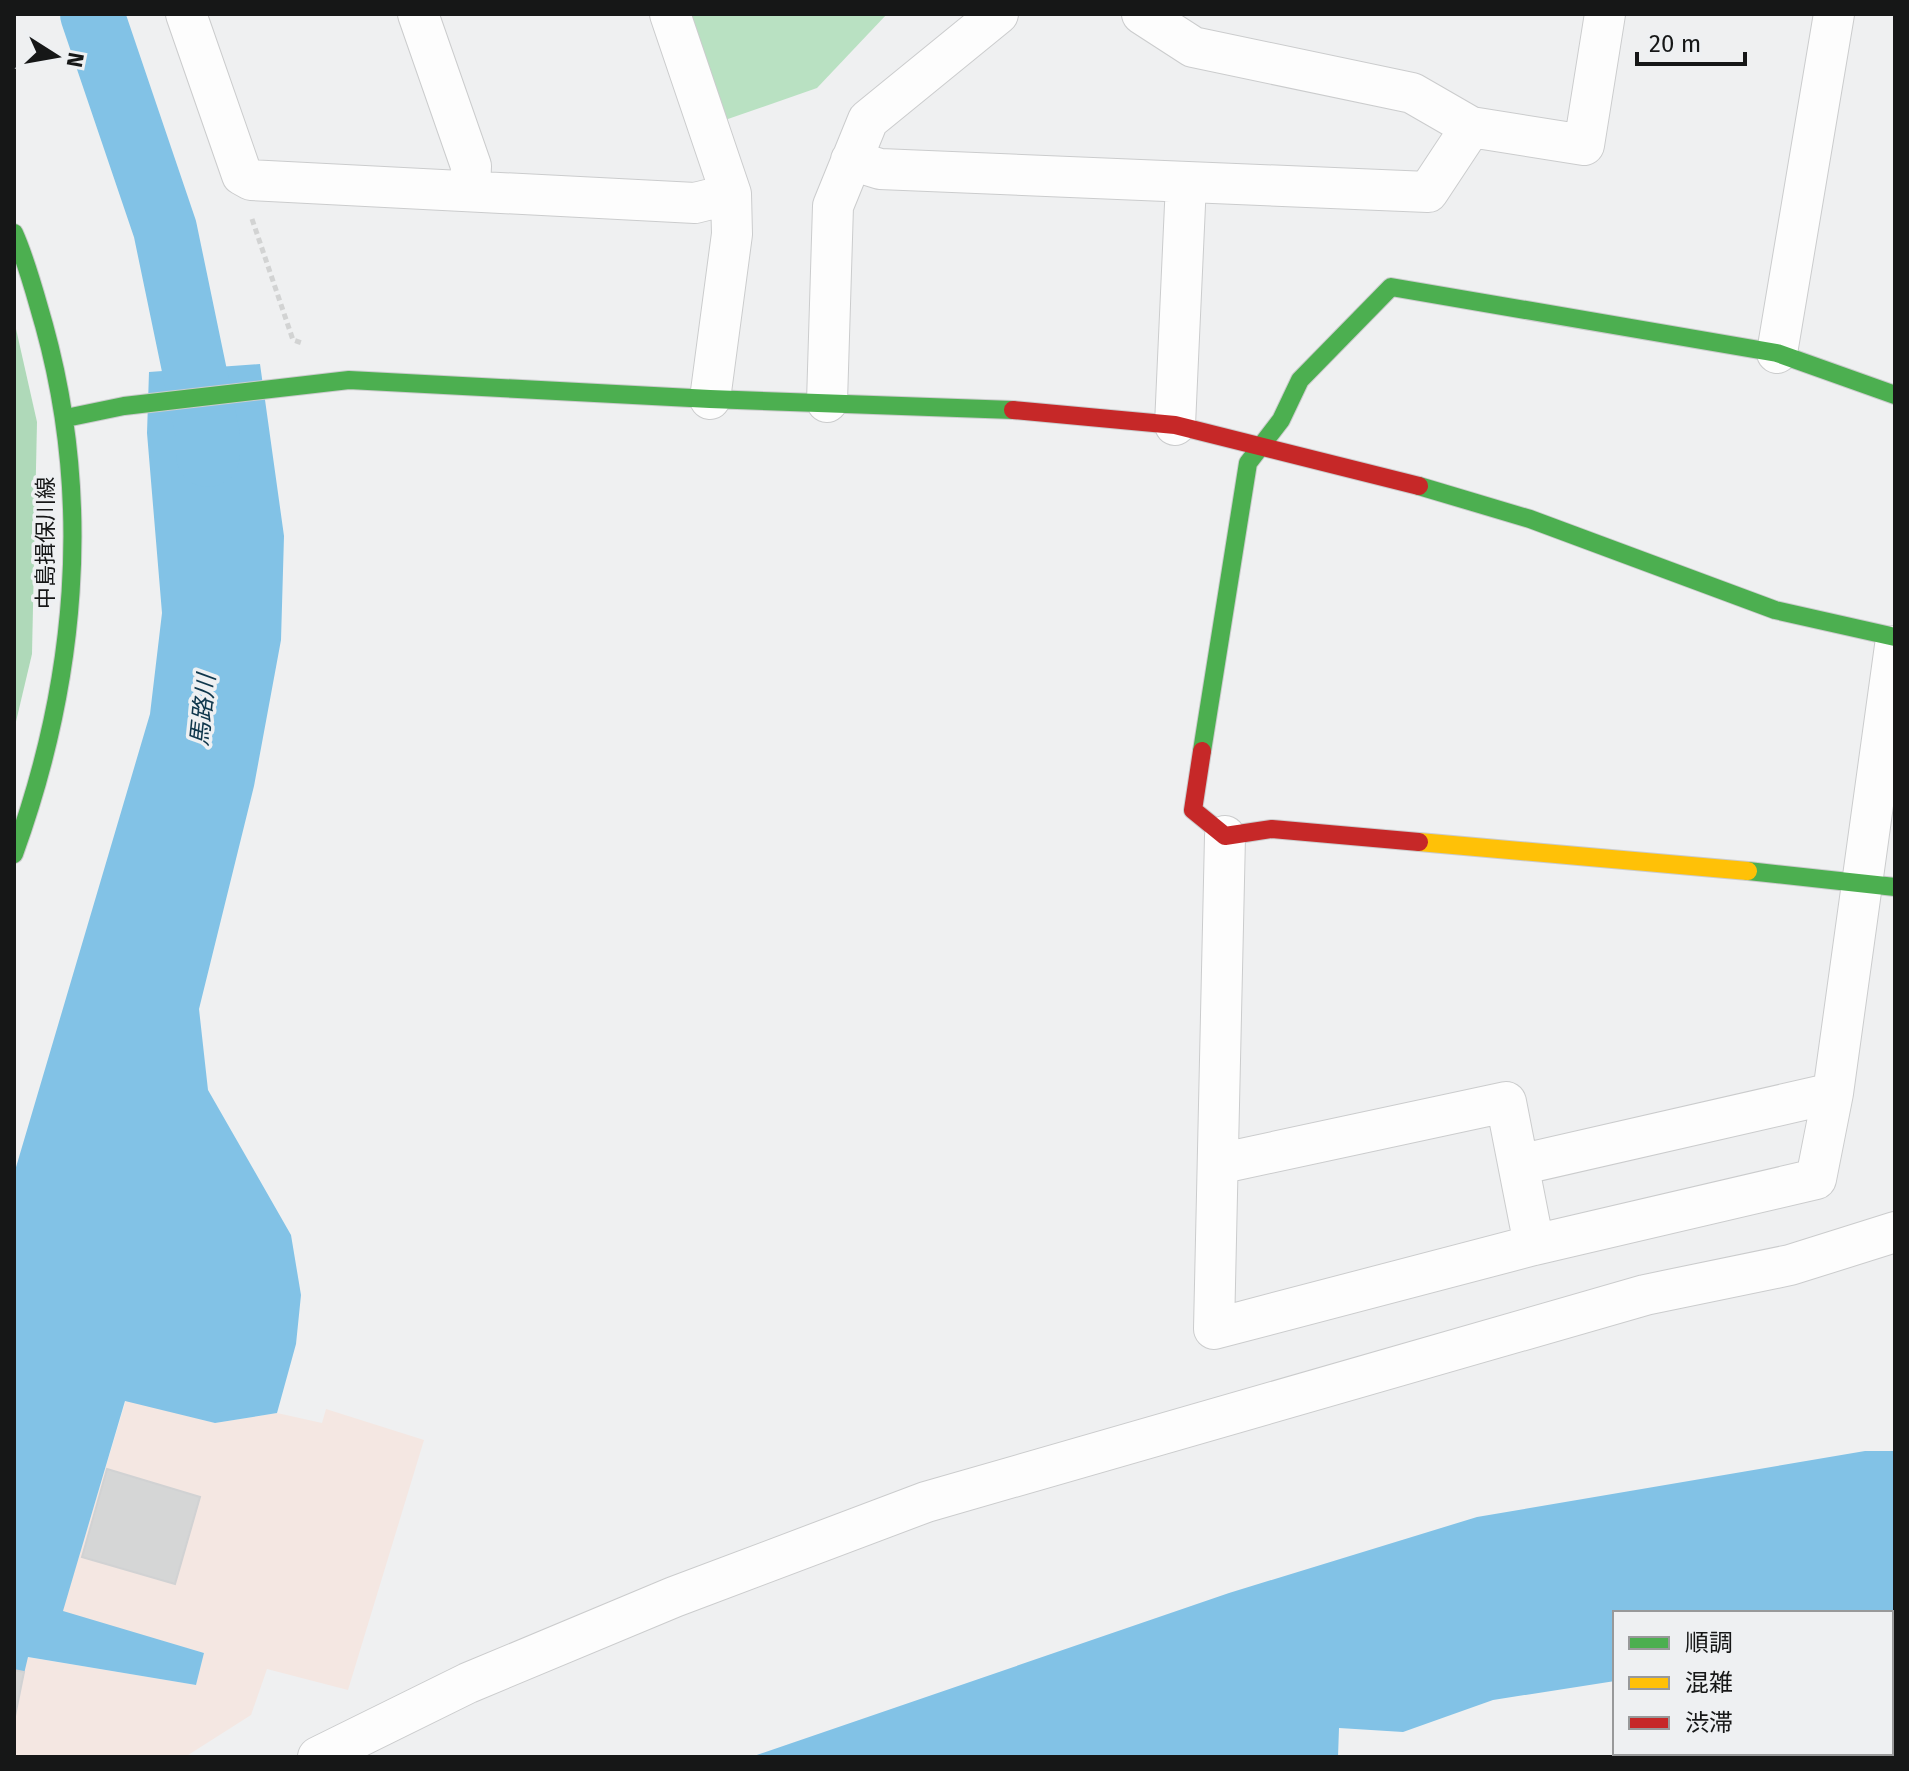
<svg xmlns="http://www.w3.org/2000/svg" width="1909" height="1771" font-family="'Fira Sans','Noto Sans JP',sans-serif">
  <rect width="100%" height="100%" fill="#eff0f1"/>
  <!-- industrial -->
  <path fill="#f4e7e2" d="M 126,1400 L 215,1423 L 277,1413 L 322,1423 L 326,1409 L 424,1440 L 348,1690 L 267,1669 L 251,1715 L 185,1757 L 14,1757 L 14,1716 L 27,1657 L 196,1685 L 204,1653 L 62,1612 Z"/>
  <!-- green -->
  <path fill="#b9e1c2" d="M 690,14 L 887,14 L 817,88 L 725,120 Z"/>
  <!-- forest -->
  <path fill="#afd9b9" d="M 14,320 L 37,422 L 32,654 L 14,730 Z"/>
  <!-- water -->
  <path fill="#82c2e6" d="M 260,364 L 284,536 L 281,640 L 254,786 L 199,1009 L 208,1090 L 291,1235 L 301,1295 L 296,1344 L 277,1413 L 215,1423 L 125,1401 L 63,1611 L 204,1653 L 196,1685 L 28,1657 L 14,1716 L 14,1174 L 150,714 L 162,613 L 147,433 L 149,372 Z
    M 1865,1451 L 1895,1451 L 1895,1635 L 1891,1636 L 1891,1613 L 1615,1613 L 1615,1681 L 1493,1700 L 1403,1732 L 1339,1728 L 1338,1757 L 751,1757 L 1229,1593 L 1477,1517 Z"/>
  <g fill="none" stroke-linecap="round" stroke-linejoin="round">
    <!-- river -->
    <path stroke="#82c2e6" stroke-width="64" d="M 92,14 L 165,229 L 208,436 L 208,455"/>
  </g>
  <!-- building -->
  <path fill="#d5d6d6" stroke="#d1d2d3" stroke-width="2" d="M 107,1469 L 200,1497 L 175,1584 L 82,1557 Z
    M 14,1670 L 24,1672 L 14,1721 Z"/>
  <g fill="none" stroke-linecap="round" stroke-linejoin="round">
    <!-- street casing -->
    <g stroke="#cbcccd" stroke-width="42">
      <path id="street" d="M 186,14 L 242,175 L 251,180 L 695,203 L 731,194
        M 418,14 L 471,166 L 470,191
        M 670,14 L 731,194 L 732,234 L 710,399
        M 1142,14 L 1193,47 L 1412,93 L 1471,127 L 1584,145 L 1605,14
        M 851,160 L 880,169 L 1428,192 L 1471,127
        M 1777,353 L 1834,14
        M 827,402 L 833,206 L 868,120 L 998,14
        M 1175,425 L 1186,183
        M 1225,836 L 1214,1329 L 1534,1245 L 1816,1179 L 1833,1093 L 1895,646
        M 1218,1164 L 1506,1102 L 1534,1245
        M 1519,1165 L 1833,1093
        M 318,1757 L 468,1683 L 674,1597 L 926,1502 L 1645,1295 L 1790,1265 L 1895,1232"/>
    </g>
    <!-- fast casing -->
    <g stroke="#cbcccd" stroke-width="20">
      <path id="fast" d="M 14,233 C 27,262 35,294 44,325 C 93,502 76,683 14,854
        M 66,418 L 124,406 L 349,380 L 710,399 L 1013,410
        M 1419,486 L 1530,519 L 1775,610 L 1895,637
        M 1202,751 L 1248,463 L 1281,420 L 1300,380 L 1391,287 L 1777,353 L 1895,395
        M 1748,871 L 1895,887"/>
    </g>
    <!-- slow casing -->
    <g stroke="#cbcccd" stroke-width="20">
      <path id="slow" d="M 1419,842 L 1748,871"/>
    </g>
    <!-- jam casing -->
    <g stroke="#cbcccd" stroke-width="20">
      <path id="jam" d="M 1013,410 L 1175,425 L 1419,486
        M 1202,751 L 1193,810 L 1225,836 L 1272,829 L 1419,842"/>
    </g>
    <!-- path -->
    <path stroke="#d2d3d3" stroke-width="5" stroke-dasharray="6 4" stroke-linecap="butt" d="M 252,219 L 293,340 L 302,343"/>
    <!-- street -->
    <use href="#street" stroke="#fdfdfd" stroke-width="40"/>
    <!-- fast -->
    <use href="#fast" stroke="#4caf50" stroke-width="18"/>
    <!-- slow -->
    <use href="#slow" stroke="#ffc107" stroke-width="18"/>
    <!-- jam -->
    <use href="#jam" stroke="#c62828" stroke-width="18"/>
  </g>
  <g text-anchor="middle" stroke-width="7" stroke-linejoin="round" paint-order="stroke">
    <!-- street labels -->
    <g font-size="22" fill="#161717" stroke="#eef0f2">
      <text transform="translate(45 543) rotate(-90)" y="8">中島揖保川線</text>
    </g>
    <!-- water labels -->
    <g font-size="24" font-style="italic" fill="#0e364b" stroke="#eef0f2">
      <text transform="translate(203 710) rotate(-84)" y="8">馬路川</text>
    </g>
  </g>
  <!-- border -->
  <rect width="1909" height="1771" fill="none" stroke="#161717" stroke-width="32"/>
  <!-- legend -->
  <rect x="1613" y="1611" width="280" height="144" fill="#eef0f2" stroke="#98999a" stroke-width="2"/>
  <rect x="1629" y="1637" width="40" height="12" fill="#4caf50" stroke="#98999a" stroke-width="2"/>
  <text x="1685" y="1651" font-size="24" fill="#161717">順調</text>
  <rect x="1629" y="1677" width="40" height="12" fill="#ffc107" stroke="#98999a" stroke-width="2"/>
  <text x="1685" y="1691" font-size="24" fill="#161717">混雑</text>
  <rect x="1629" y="1717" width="40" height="12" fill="#c62828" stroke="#98999a" stroke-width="2"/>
  <text x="1685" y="1731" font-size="24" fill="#161717">渋滞</text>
  <!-- north arrow -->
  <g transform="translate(56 56) rotate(101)" stroke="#eef0f2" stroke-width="6" paint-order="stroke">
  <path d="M0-6L14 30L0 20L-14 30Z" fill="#161717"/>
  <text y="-12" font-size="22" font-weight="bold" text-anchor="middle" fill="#161717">N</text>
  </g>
  <!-- scale -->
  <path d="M1637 52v12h108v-12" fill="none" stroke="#161717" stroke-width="4"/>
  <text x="1649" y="52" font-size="24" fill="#161717" stroke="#eef0f2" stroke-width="6" paint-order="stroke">20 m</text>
</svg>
